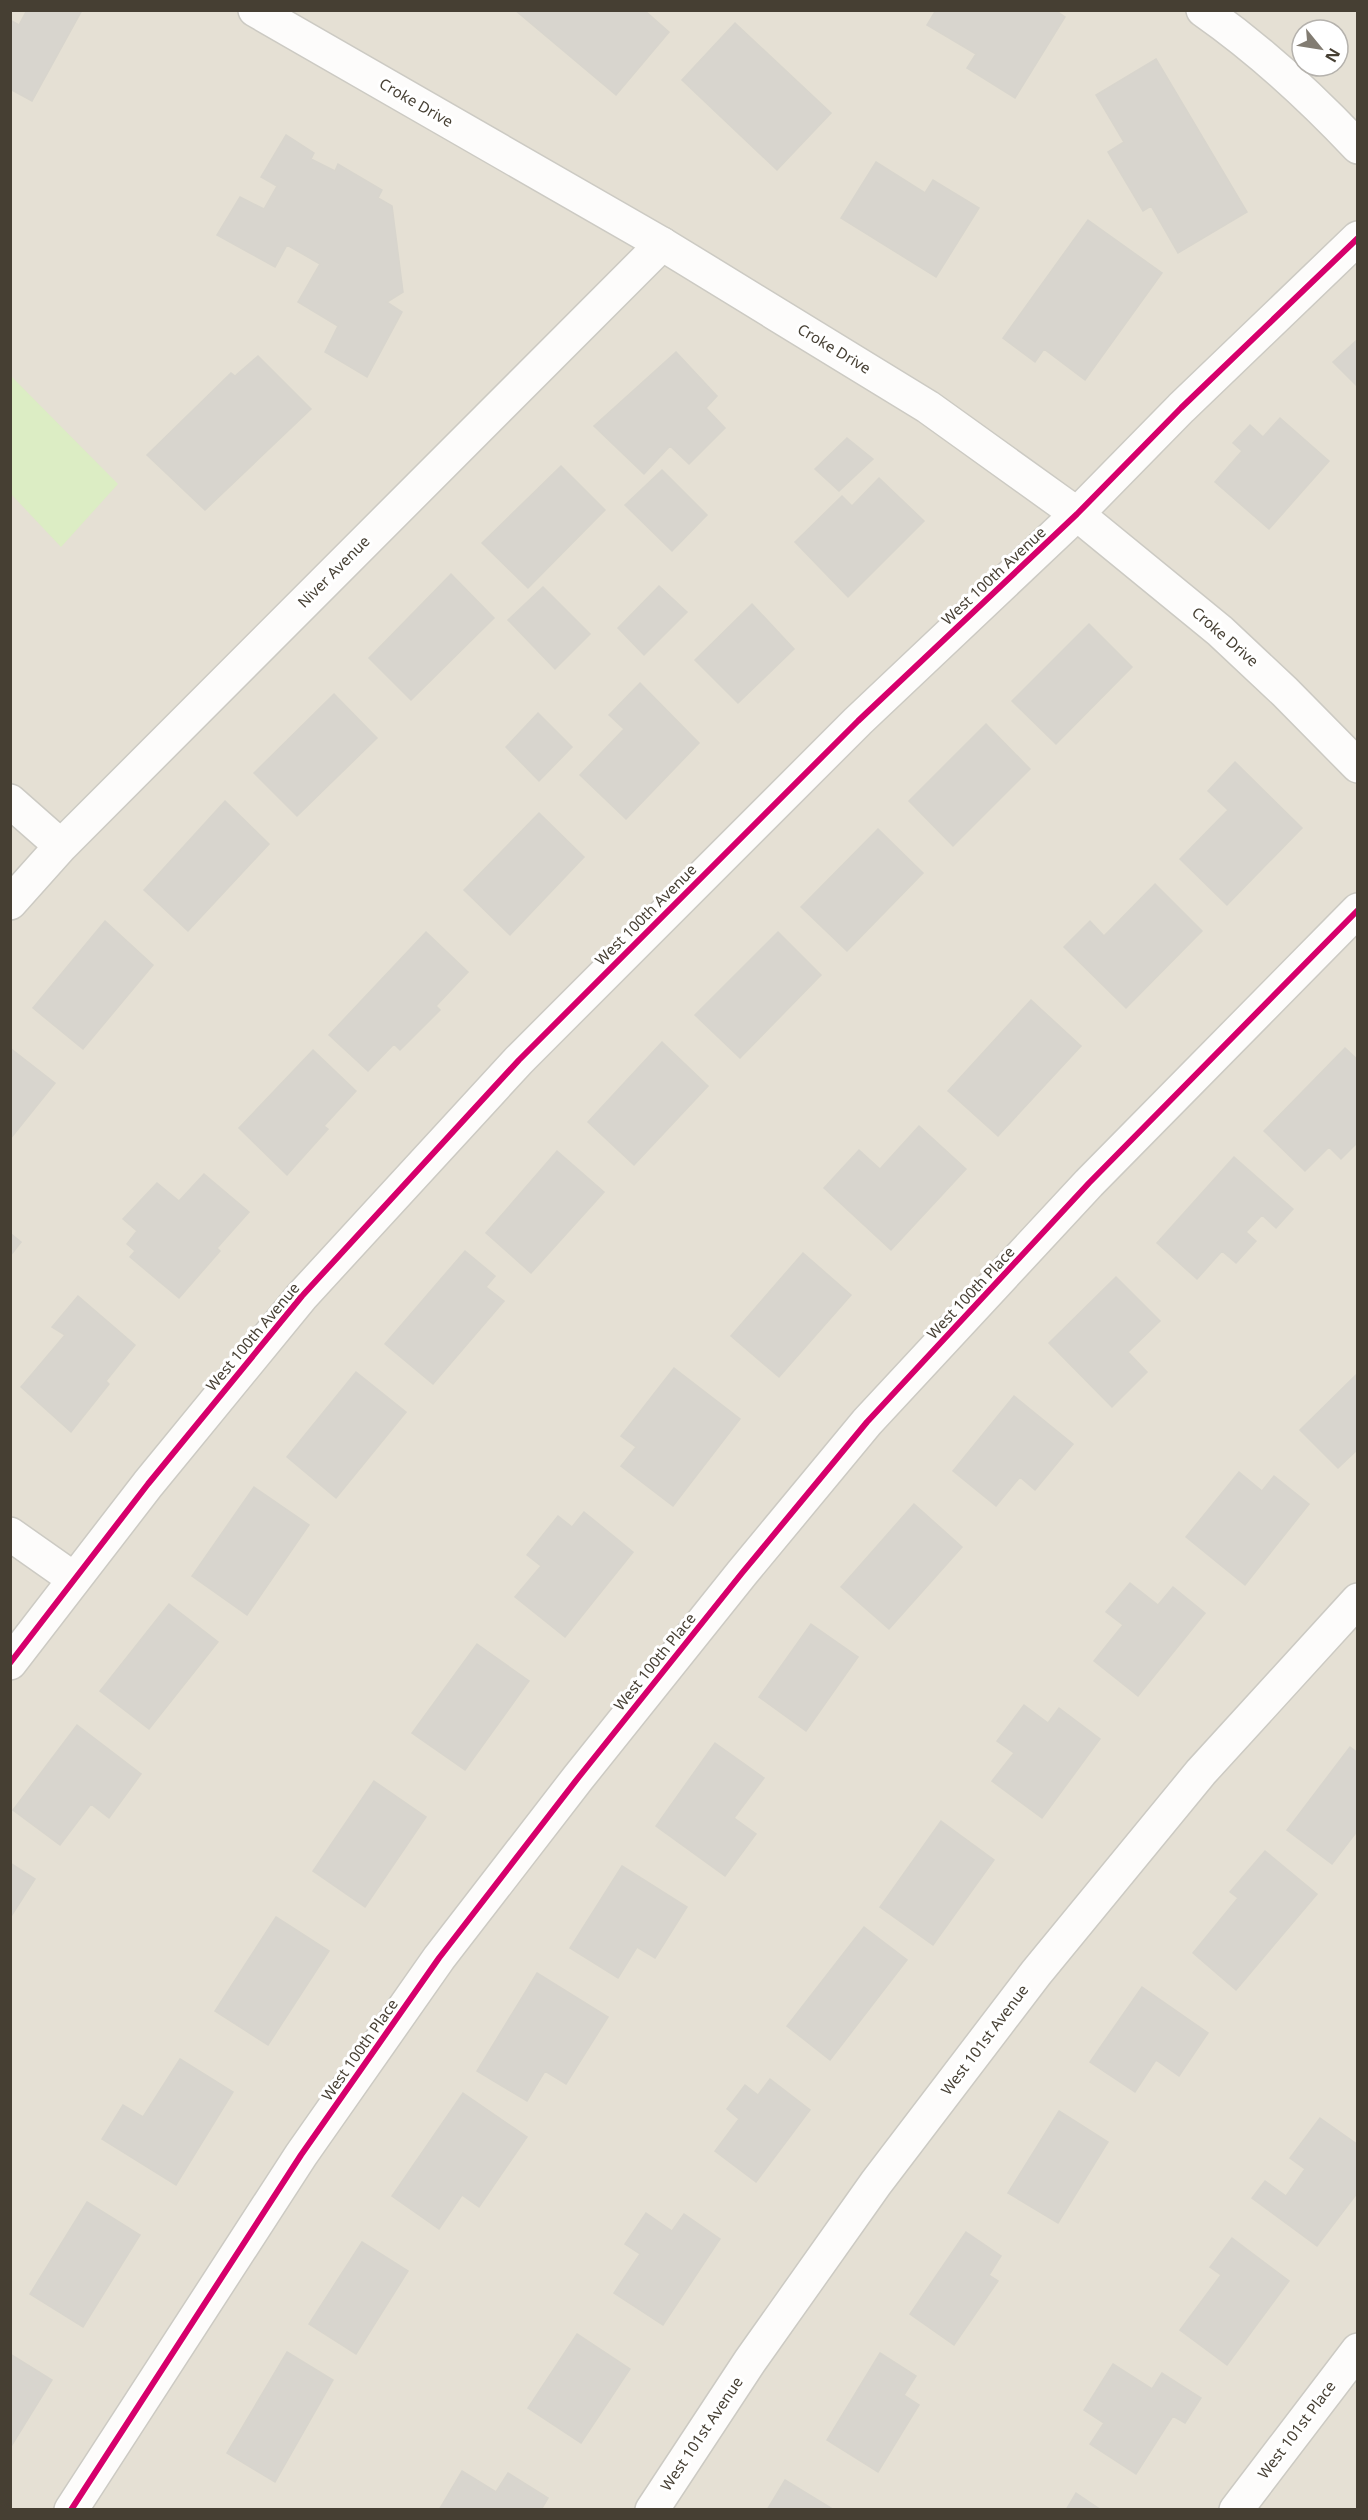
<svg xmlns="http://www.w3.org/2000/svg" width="1368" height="2520" font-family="'Noto Sans',sans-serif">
  <rect width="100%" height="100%" fill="#f0eee7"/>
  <!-- residential -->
  <path fill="#e5e0d4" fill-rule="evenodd" d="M 11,11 L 1357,11 L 1357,2509 L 11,2509 ZM 1302,30 L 1338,30 L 1338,66 L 1302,66 Z"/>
  <!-- green -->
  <path fill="#dcedc4" d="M 10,375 L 118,484 L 61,547 L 11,494 Z"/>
  <!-- building -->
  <path fill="#d8d5ce" stroke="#d8d5cd" stroke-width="1.5" d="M 27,10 L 81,12 L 32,101 L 10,89 L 10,20 L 19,25 Z
    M 515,10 L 644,10 L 669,32 L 616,95 Z
    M 936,10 L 1055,10 L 1065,17 L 1015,98 L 967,68 L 976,54 L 927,25 Z
    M 735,23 L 831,113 L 777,170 L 682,80 Z
    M 1156,59 L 1247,212 L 1178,253 L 1151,206 L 1143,211 L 1108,152 L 1124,142 L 1096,95 Z
    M 286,135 L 314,153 L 311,159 L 335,171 L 338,164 L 382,190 L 378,198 L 392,206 L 403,292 L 387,302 L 402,312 L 367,377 L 325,352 L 338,326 L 298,302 L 320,264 L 287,245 L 275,267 L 217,235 L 240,197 L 264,209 L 277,186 L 261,177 Z
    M 876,162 L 925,193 L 933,180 L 979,208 L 936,277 L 841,218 Z
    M 1088,220 L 1162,273 L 1085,380 L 1044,349 L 1035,362 L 1003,338 Z
    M 1358,339 L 1358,387 L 1333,362 Z
    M 676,352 L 717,396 L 706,408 L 725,428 L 689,464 L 670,446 L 644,474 L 594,426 Z
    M 258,356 L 311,409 L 205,510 L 147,455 L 231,373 L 235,376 Z
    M 1280,418 L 1329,461 L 1269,529 L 1215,482 L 1242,451 L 1233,443 L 1250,425 L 1263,437 Z
    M 847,438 L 873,459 L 839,491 L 815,469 Z
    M 561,466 L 605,510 L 528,588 L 482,543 Z
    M 662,470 L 707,515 L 672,551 L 625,505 Z
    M 879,478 L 924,521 L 848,597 L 795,542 L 842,496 L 852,506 Z
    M 451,574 L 494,618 L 411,700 L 369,658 Z
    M 659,586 L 687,612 L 644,655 L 618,628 Z
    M 543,587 L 590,634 L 555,669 L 508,620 Z
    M 752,604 L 794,649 L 738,703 L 695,660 Z
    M 1089,624 L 1132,667 L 1056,744 L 1012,701 Z
    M 640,683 L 699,743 L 626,819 L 580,775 L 624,729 L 609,715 Z
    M 334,694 L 377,738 L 297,816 L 254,773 Z
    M 538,713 L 572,747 L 539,781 L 506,747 Z
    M 986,724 L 1030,769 L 953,846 L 909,801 Z
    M 1235,762 L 1302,828 L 1227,905 L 1180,859 L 1228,810 L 1208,791 Z
    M 225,801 L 269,844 L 188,931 L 144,890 Z
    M 539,813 L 584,857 L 510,935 L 464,890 Z
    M 878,829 L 923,873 L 847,951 L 801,907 Z
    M 1155,884 L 1202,931 L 1126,1008 L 1064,947 L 1090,921 L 1104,936 Z
    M 105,921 L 153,965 L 83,1049 L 33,1008 Z
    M 426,932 L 468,972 L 436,1006 L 440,1010 L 400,1050 L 394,1044 L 368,1071 L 329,1035 Z
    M 778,932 L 821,975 L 740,1058 L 695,1015 Z
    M 1031,1000 L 1081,1046 L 998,1136 L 948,1091 Z
    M 662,1042 L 708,1086 L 634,1165 L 588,1122 Z
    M 10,1048 L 55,1083 L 10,1139 Z
    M 1345,1048 L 1358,1060 L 1358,1142 L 1341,1159 L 1329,1147 L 1305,1171 L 1264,1131 Z
    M 313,1050 L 356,1091 L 324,1126 L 328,1129 L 287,1175 L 239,1128 Z
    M 919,1126 L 966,1169 L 891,1250 L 824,1188 L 859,1150 L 880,1169 Z
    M 557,1151 L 604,1192 L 531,1273 L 486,1233 Z
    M 1234,1157 L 1293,1209 L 1276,1228 L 1262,1215 L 1246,1232 L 1256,1241 L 1236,1263 L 1222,1251 L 1197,1279 L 1157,1243 Z
    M 204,1174 L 249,1212 L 217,1248 L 220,1251 L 179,1298 L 130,1257 L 135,1251 L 127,1244 L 137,1231 L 123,1219 L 157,1183 L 179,1201 Z
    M 10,1233 L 21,1242 L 10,1256 Z
    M 465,1251 L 495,1276 L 486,1287 L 504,1301 L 433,1384 L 385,1344 Z
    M 803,1253 L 851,1295 L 779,1377 L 731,1336 Z
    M 1116,1277 L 1160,1321 L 1128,1352 L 1147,1372 L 1112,1407 L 1049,1343 Z
    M 78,1296 L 135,1345 L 106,1381 L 109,1384 L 71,1432 L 21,1387 L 65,1335 L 52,1327 Z
    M 674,1368 L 740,1419 L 673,1506 L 621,1466 L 636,1447 L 621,1436 Z
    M 356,1372 L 406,1412 L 336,1498 L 287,1457 Z
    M 1358,1373 L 1358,1449 L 1338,1468 L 1300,1430 Z
    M 1014,1396 L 1073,1444 L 1035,1490 L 1020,1477 L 996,1506 L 953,1471 Z
    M 1239,1472 L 1262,1491 L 1274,1476 L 1309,1504 L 1245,1585 L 1186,1537 Z
    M 254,1487 L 309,1525 L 247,1615 L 192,1576 Z
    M 914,1504 L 962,1547 L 889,1629 L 841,1587 Z
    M 584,1512 L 633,1552 L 565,1637 L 515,1597 L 541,1566 L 527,1555 L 558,1516 L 572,1527 Z
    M 1130,1583 L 1158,1605 L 1173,1587 L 1205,1613 L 1138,1696 L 1094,1661 L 1123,1625 L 1106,1612 Z
    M 169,1604 L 218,1642 L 149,1729 L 100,1691 Z
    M 811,1624 L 858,1657 L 806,1731 L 759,1697 Z
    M 477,1644 L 529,1681 L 465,1770 L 412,1733 Z
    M 1024,1705 L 1048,1723 L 1059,1708 L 1100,1739 L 1042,1818 L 992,1781 L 1014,1753 L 997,1741 Z
    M 77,1725 L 141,1774 L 109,1818 L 91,1804 L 60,1845 L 13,1810 Z
    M 715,1743 L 764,1778 L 734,1818 L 756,1834 L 725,1876 L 656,1826 Z
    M 1350,1747 L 1358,1753 L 1358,1830 L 1332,1864 L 1287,1830 Z
    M 374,1781 L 426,1817 L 365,1907 L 313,1871 Z
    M 941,1821 L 994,1860 L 933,1945 L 880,1907 Z
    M 1265,1851 L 1317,1894 L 1236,1990 L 1193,1953 L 1238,1898 L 1230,1892 Z
    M 10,1863 L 35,1879 L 10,1918 Z
    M 622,1866 L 687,1907 L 655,1958 L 637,1947 L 618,1978 L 570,1948 Z
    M 276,1917 L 329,1951 L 268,2045 L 215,2011 Z
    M 864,1927 L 907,1960 L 830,2060 L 787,2026 Z
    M 537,1973 L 608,2017 L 566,2084 L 545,2071 L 527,2101 L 477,2071 Z
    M 1142,1987 L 1208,2033 L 1179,2076 L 1156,2060 L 1135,2092 L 1090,2062 Z
    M 180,2059 L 233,2092 L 176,2185 L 102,2139 L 123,2105 L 143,2117 Z
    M 770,2079 L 810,2110 L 756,2182 L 715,2151 L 739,2119 L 727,2109 L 745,2085 L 758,2095 Z
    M 463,2093 L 527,2137 L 479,2207 L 462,2195 L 439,2229 L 392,2196 Z
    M 1059,2111 L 1108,2142 L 1058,2223 L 1008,2193 Z
    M 1320,2118 L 1358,2145 L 1358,2192 L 1317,2246 L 1252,2198 L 1265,2181 L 1286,2196 L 1305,2169 L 1290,2158 Z
    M 87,2202 L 140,2235 L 83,2327 L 30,2294 Z
    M 646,2213 L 672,2231 L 684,2214 L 720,2239 L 663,2325 L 614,2293 L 640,2254 L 625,2244 Z
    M 966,2232 L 1001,2256 L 989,2275 L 998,2281 L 954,2345 L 910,2314 Z
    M 1232,2238 L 1289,2281 L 1227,2365 L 1180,2330 L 1221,2275 L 1210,2267 Z
    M 362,2242 L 408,2271 L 356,2354 L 309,2324 Z
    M 577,2334 L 630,2369 L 581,2443 L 528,2408 Z
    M 287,2352 L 333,2380 L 275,2482 L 227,2453 Z
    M 880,2353 L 916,2376 L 904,2395 L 919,2405 L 878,2472 L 827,2440 Z
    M 10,2354 L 52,2380 L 10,2448 Z
    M 1113,2364 L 1152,2389 L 1162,2373 L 1201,2398 L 1185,2423 L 1173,2416 L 1136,2474 L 1090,2444 L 1104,2423 L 1084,2410 Z
    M 462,2471 L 496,2492 L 508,2473 L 548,2498 L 541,2510 L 439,2510 Z
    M 785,2480 L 831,2508 L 830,2510 L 767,2510 Z
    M 1076,2493 L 1101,2510 L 1066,2510 Z"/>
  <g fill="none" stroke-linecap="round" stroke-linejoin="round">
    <!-- minor casing -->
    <g stroke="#cccac3" stroke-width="36">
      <path id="minor" d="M 1203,10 C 1260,50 1310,96 1358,147
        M 10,801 L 61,846
        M 10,903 L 61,846 L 662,244
        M 10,1534 L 74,1579
        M 10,1663 L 148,1484 L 302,1296 L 519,1060 L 858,721 L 1077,514
        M 71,2510 L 301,2155 L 439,1958 L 578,1778 L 742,1573 L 867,1422 L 1089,1183 L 1358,910
        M 652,2510 L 750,2361 L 876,2183 L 1036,1973 L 1201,1772 L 1358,1600
        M 1236,2510 L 1358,2350"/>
    </g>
    <!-- tertiary casing -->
    <g stroke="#cccac3" stroke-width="36">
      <path id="tertiary" d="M 255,10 L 662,244 L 928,407 L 1077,514 L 1220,631 L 1285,692 L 1358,766
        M 1077,514 L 1181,408 L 1358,238"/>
    </g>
    <!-- minor -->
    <use href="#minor" stroke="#fdfcfb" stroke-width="33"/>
    <!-- tertiary -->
    <use href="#tertiary" stroke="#fdfcfb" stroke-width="33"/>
    <!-- cycleway casing -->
    <g stroke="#fff" stroke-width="10">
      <path id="cycleway" d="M 10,1663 L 148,1484 L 302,1296 L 519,1060 L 858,721 L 1077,514 L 1181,408 L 1358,238
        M 71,2510 L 301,2155 L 439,1958 L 578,1778 L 742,1573 L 867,1422 L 1089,1183 L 1358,910"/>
    </g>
    <!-- cycleway -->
    <use href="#cycleway" stroke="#d6006c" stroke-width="6"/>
  </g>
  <g text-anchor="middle" stroke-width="6" stroke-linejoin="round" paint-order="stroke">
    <!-- street labels -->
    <g font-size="15" fill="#463f33" stroke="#fff">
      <text transform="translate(416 103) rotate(30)" y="5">Croke Drive</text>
      <text transform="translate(834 349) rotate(31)" y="5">Croke Drive</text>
      <text transform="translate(334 572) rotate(-45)" y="5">Niver Avenue</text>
      <text transform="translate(994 576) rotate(-43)" y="5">West 100th Avenue</text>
      <text transform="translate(1225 637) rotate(41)" y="5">Croke Drive</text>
      <text transform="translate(646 915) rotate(-45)" y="5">West 100th Avenue</text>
      <text transform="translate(971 1293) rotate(-47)" y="5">West 100th Place</text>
      <text transform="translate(253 1337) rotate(-50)" y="5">West 100th Avenue</text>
      <text transform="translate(655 1662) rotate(-51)" y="5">West 100th Place</text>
      <text transform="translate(985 2040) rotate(-53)" y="5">West 101st Avenue</text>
      <text transform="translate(360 2050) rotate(-55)" y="5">West 100th Place</text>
      <text transform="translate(1297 2430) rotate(-53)" y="5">West 101st Place</text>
      <text transform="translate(702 2434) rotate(-56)" y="5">West 101st Avenue</text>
    </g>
  </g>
  <!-- border -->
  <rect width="1368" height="2520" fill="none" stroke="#463f33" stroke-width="24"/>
  <!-- north arrow -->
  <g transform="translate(1320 48) rotate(120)"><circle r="28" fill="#ffffff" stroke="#b5b2ad" stroke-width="1.5"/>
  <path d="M0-4.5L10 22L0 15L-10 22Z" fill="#827c72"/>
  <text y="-9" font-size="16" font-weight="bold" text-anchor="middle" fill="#463f33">N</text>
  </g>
</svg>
